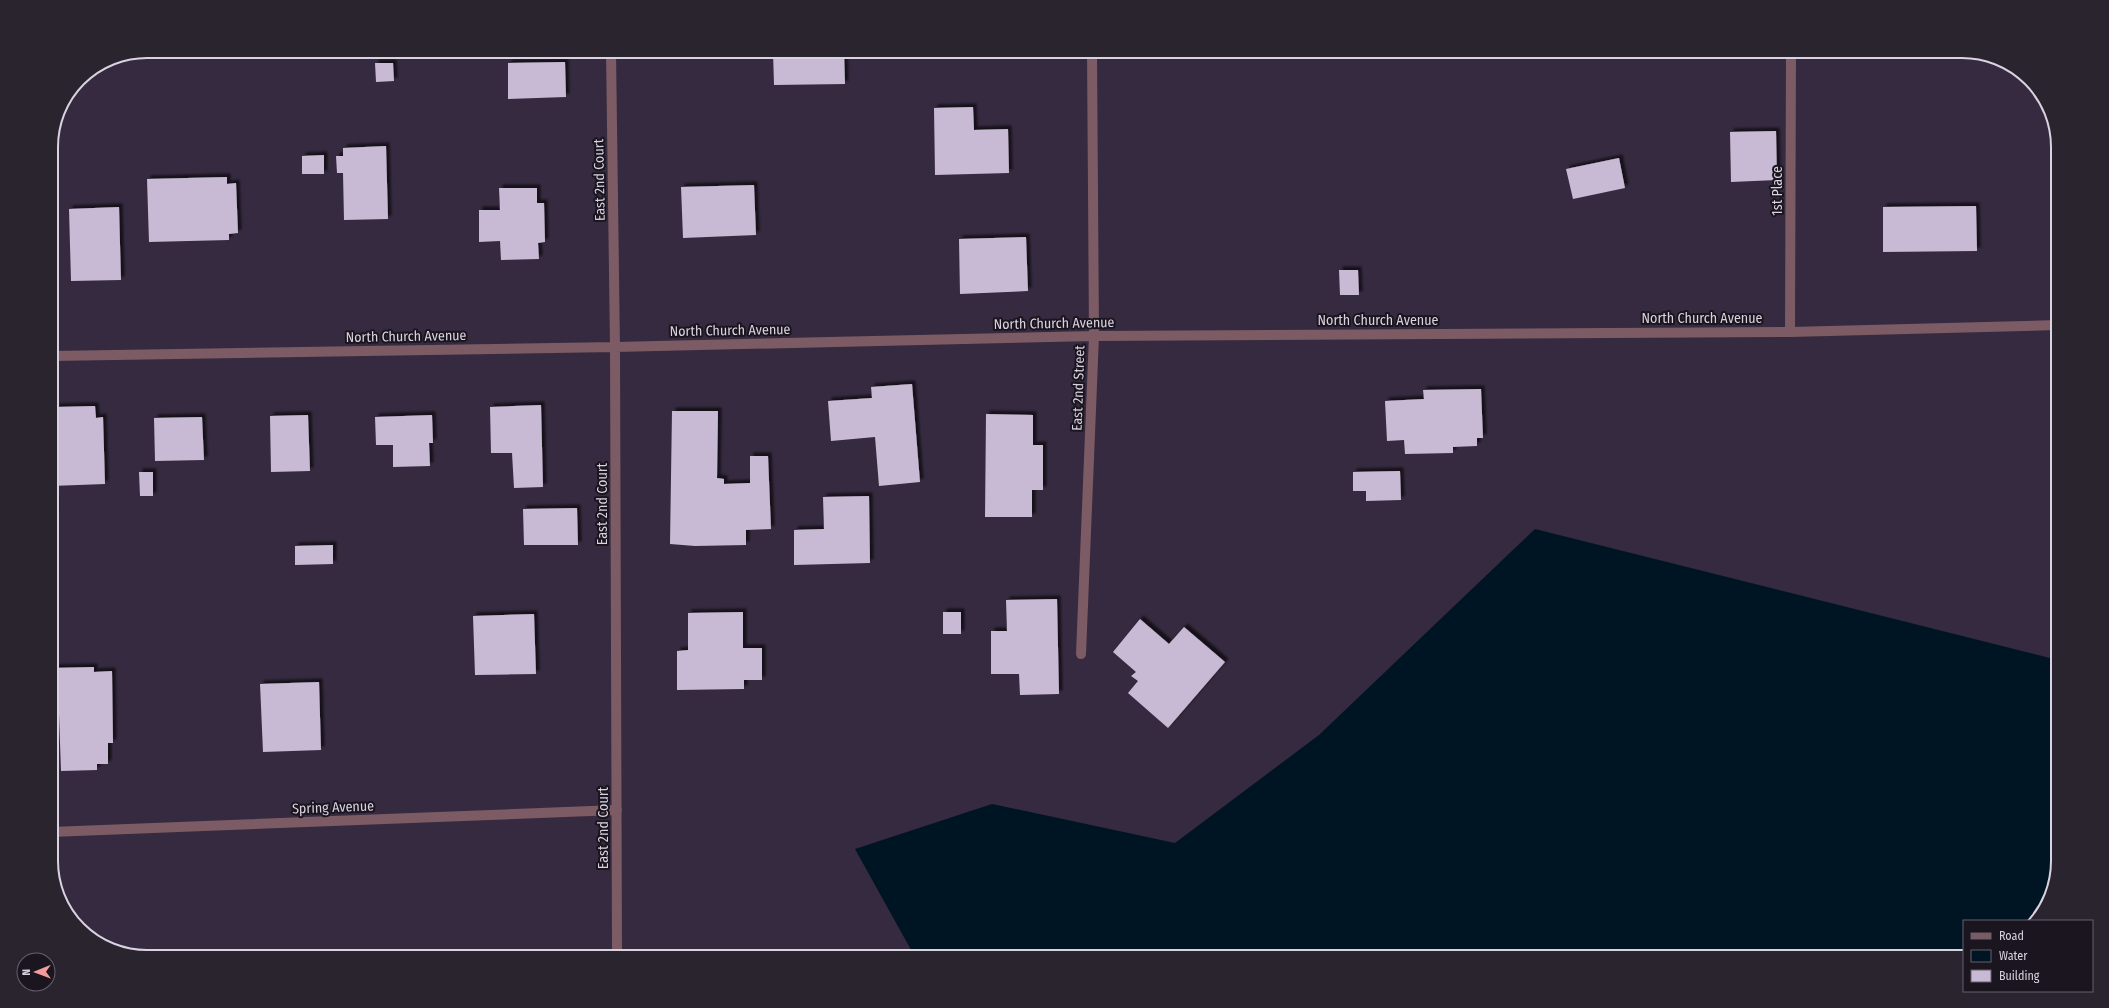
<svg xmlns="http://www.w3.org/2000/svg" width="2109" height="1008" font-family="'Fira Sans Condensed',sans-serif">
  <defs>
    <filter id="shadow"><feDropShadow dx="3.5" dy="-3.5" stdDeviation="1" flood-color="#0009"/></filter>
  </defs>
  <rect width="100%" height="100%" fill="#352a3f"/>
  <!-- water -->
  <path fill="#001523" d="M 1535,529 L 2058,660 L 2058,861 L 2051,898 L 2031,921 L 1964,921 L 1964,956 L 1962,957 L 915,957 L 855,849 L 992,804 L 1175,843 L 1319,735 Z"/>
  <!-- building -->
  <path fill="#c8bad4" filter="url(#shadow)" d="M 773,51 L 844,51 L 845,84 L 774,85 Z
    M 1050,51 L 1072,51 L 1072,57 L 1050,58 Z
    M 565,62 L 566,97 L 508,99 L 508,63 Z
    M 375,63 L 393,63 L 394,81 L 376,82 Z
    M 973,107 L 974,130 L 1008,129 L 1009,173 L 935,175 L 934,108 Z
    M 1776,131 L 1777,180 L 1731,182 L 1730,132 Z
    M 386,146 L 388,219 L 344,220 L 343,173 L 337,173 L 336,156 L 343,156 L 343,148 Z
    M 324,155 L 324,174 L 302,174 L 302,156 Z
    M 1619,158 L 1625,188 L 1573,199 L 1566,169 Z
    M 227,177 L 227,184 L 236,183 L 238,233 L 229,234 L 229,240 L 149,242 L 147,179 Z
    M 754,185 L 756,235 L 683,238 L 681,187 Z
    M 499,188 L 537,188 L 537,203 L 544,203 L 545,242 L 538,243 L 539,259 L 501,260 L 500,241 L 479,242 L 479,210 L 500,210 Z
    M 1976,206 L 1977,251 L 1883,252 L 1883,207 Z
    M 119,207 L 121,280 L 71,281 L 69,209 Z
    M 1026,237 L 1028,291 L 960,294 L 959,239 Z
    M 1339,270 L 1358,270 L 1359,295 L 1340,295 Z
    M 912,384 L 920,482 L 879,486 L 875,437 L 831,441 L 828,401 L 872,398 L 871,387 Z
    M 1481,389 L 1483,438 L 1477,438 L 1477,446 L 1453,447 L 1453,453 L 1405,454 L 1404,440 L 1387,441 L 1385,401 L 1424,399 L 1423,390 Z
    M 541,405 L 543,487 L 514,488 L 512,453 L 491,453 L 490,407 Z
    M 95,406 L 96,418 L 103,417 L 105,484 L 51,486 L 51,453 L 58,453 L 56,407 Z
    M 672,411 L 718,411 L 717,478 L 724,479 L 724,484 L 750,483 L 750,456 L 768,456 L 771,529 L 746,530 L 746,545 L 695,546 L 670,544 Z
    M 986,414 L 1033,415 L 1033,445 L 1043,445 L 1043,490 L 1032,490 L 1032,517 L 985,517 Z
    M 308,415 L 310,471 L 271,472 L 270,416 Z
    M 432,415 L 433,443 L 429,443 L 430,466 L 393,467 L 393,445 L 376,445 L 375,417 Z
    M 202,417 L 204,460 L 155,461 L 154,418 Z
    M 1400,471 L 1401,500 L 1366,501 L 1366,491 L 1353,491 L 1353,472 Z
    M 139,472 L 153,472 L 153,496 L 140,496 Z
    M 869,496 L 870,563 L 794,565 L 794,530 L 824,529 L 823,497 Z
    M 51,498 L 55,498 L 55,516 L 51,516 Z
    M 577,508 L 578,545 L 524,545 L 523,509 Z
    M 333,545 L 333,564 L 295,565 L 295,546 Z
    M 1057,599 L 1059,694 L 1020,695 L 1019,674 L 991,674 L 991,631 L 1007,631 L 1006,600 Z
    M 743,612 L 743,648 L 762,648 L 762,680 L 744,680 L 744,689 L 677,690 L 677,651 L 688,650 L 688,613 Z
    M 943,612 L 961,612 L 961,634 L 943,634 Z
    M 534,614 L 536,674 L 475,675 L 473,616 Z
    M 1140,619 L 1169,644 L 1184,627 L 1225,662 L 1168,728 L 1128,693 L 1138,681 L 1131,676 L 1136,672 L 1113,652 Z
    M 94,667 L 94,672 L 112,671 L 113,743 L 108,743 L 108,764 L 97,764 L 97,770 L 61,771 L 59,714 L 51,714 L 51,668 Z
    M 319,682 L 321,750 L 263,752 L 260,684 Z"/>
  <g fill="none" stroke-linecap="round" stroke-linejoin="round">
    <!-- minor -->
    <path stroke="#7c5b64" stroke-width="10" d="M 611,51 L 615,347 L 617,957
      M 2057,140 L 2058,325
      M 1790,332 L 1791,51
      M 51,356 L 615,347 L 1094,336 L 1790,332 L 2058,325
      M 1081,654 L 1094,336 L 1092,51
      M 51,832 L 617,810"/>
  </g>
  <g text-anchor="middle" stroke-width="4" stroke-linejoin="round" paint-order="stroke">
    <!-- street labels -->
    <g font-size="14" fill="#d9d2e0" stroke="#1a151e">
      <text transform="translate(599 180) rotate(-91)" y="5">East 2nd Court</text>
      <text transform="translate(1777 191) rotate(-90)" y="5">1st Place</text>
      <text x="1702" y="323">North Church Avenue</text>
      <text x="1378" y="325">North Church Avenue</text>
      <text transform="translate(1054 323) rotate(-1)" y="5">North Church Avenue</text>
      <text transform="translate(730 330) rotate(-1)" y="5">North Church Avenue</text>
      <text transform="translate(406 336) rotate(-1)" y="5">North Church Avenue</text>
      <text transform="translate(1078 388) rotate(-88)" y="5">East 2nd Street</text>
      <text transform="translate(602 504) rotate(-90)" y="5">East 2nd Court</text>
      <text transform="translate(333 807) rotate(-2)" y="5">Spring Avenue</text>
      <text transform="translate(603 828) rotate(-90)" y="5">East 2nd Court</text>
    </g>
  </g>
  <!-- crop -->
  <path d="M0 0H2109V1008H0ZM147 58H1962A89 89 0 0 1 2051 147V861A89 89 0 0 1 1962 950H147A89 89 0 0 1 58 861V147A89 89 0 0 1 147 58Z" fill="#29242e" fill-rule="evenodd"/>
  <path fill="none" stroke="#d9d2e0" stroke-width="2" d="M147 58H1962A89 89 0 0 1 2051 147V861A89 89 0 0 1 1962 950H147A89 89 0 0 1 58 861V147A89 89 0 0 1 147 58Z"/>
  <!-- legend -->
  <rect x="1963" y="920" width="130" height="72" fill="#1a151e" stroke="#66616c"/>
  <rect x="1971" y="933" width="20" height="6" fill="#7c5b64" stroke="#66616c"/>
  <text x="1999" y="940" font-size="12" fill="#d9d2e0">Road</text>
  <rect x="1971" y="950" width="20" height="12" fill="#001523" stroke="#66616c"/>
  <text x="1999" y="960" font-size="12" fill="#d9d2e0">Water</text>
  <rect x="1971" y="970" width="20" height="12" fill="#c8bad4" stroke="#66616c"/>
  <text x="1999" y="980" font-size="12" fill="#d9d2e0">Building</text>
  <!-- north arrow -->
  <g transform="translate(36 972) rotate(269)"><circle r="19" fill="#1a151e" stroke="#66616c"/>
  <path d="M0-3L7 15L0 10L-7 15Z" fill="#f59b9c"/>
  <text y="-6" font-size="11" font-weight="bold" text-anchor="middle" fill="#d9d2e0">N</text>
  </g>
</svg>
